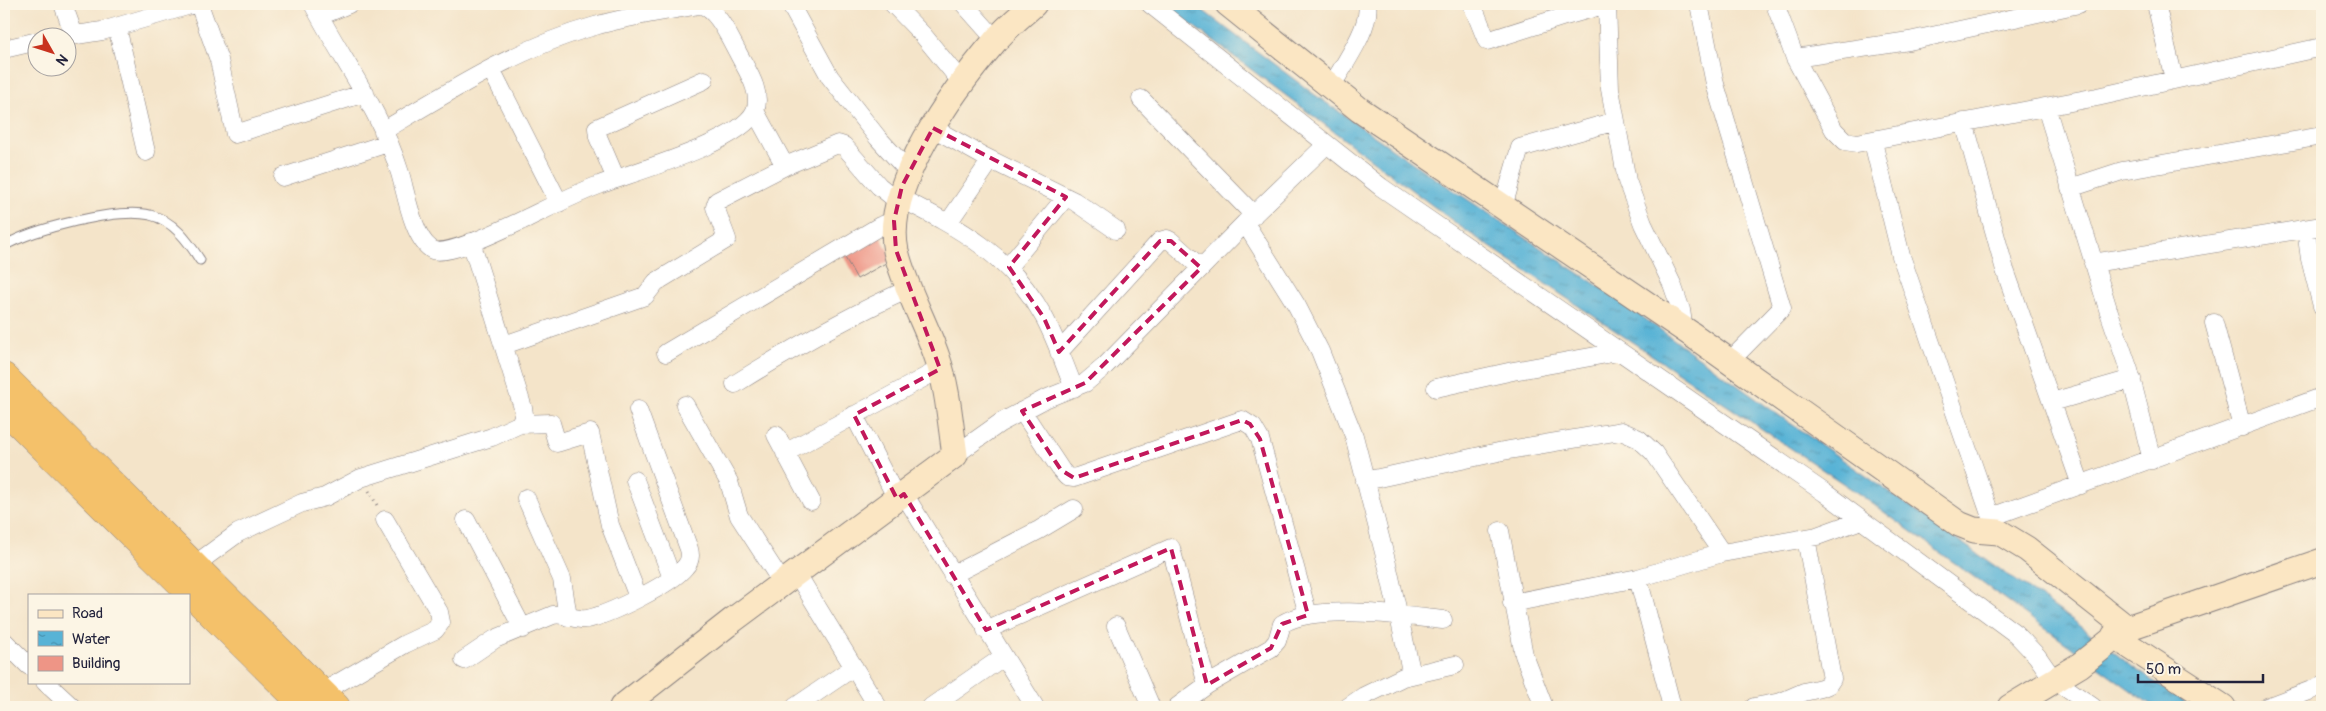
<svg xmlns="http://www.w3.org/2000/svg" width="2326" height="711" font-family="Pangolin,sans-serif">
  <defs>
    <pattern id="water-ripples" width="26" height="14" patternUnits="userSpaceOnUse" patternTransform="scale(1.25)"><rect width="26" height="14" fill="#58b3d6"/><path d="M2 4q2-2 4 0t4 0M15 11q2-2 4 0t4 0" fill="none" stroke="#4891af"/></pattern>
  </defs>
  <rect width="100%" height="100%" fill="#fcf5e5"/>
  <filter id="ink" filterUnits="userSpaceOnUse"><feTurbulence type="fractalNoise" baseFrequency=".02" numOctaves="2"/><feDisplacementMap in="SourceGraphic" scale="10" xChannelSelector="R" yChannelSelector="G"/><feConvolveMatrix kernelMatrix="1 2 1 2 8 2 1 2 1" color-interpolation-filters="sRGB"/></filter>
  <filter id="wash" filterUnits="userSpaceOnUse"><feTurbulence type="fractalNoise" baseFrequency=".0096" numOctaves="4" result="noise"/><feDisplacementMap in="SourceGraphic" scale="20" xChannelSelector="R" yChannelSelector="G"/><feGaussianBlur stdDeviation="1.12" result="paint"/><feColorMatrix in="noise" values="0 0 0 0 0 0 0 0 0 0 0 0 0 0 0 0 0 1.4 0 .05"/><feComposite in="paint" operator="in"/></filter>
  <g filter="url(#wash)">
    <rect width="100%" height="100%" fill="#f4e4c9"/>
    <!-- water -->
    <path fill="url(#water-ripples)" stroke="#3d6a88" d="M 1164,4 L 1194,4 L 1315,95 L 1426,172 L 1612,295 L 1780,416 L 2074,621 L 2134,668 L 2192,707 L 2154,707 L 1859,494 L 1465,230 Z"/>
    <g id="blocks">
      <!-- building -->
      <path fill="#ee9586" d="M 879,234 L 893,259 L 857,279 L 843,254 Z"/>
    </g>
  </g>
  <g filter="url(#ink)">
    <use href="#blocks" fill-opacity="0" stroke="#8b8382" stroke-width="1"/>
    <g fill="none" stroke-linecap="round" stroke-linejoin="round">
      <!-- lane casing -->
      <g stroke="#8b8382" stroke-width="11">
        <path id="lane" d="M 4,246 C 32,229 118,207 150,215 C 173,220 188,241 200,260"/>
      </g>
      <!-- street casing -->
      <g stroke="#8b8382" stroke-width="19">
        <path id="street" d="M 63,4 L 74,35
          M 199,4 L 219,60 L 235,134 L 365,93
          M 313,4 C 342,60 381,111 400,173 C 406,193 413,237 431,249 C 444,259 507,227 523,220 C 548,208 573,195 599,185 C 633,172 740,143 755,111 C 763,91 745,68 737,51 C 729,37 717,8 700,5 C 665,11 629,16 595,26 C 519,47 450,91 383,131
          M 790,4 L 830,77 L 878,138 L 909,172
          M 893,4 L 923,35 L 963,84
          M 964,4 L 996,40
          M 1150,4 L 1381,187 L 1825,493 L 2016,634 L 2037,656 L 2053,679 L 2093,707
          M 1472,4 L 1487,41 L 1565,16
          M 1562,4 L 1565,16 L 1607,4
          M 1607,4 L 1610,89 L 1627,181 L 1643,224 L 1672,284 L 1681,310 L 1684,330
          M 1699,4 L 1715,84 L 1782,308 L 1729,362
          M 1775,4 L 1795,58 L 1834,130 L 1845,141 L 1857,143 L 2097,97 L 2322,47
          M 2156,4 L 2174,79
          M 320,16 L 349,4
          M 117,27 L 146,152
          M 57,38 L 102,31 L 194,4
          M 4,49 L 38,41
          M 1795,58 L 1909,41 L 2079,4
          M 491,69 L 559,203
          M 1331,87 C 1342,67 1372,26 1367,4
          M 1141,99 L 1254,215
          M 2046,107 L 2108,309 L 2129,370 L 2152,460
          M 755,111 L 785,166 L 838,144 L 844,146 L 879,186 L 899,202
          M 1964,122 L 2005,270 L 2081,485
          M 933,128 L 983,156 L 1074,201 L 1116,230
          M 1873,142 L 1901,256 L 1991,517
          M 283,177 L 388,143
          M 616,179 L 598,137 L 597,128 L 704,80
          M 2070,188 L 2122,171 L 2322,136
          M 900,198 C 961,229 1009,254 1044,317 C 1056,339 1064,364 1074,388
          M 1503,207 L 1520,148 L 1616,121
          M 948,223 L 991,160
          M 1245,223 L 1297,306 L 1320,351 L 1354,436 L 1388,568 L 1412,675
          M 2306,230 L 2310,259 L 2322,306
          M 2093,263 L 2322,226
          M 1008,267 L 1066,197
          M 2214,323 L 2242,427
          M 504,345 L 645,296 L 656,282 L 727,239 L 715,207 L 717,201 L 785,166
          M 1059,352 L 1160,241 L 1167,239 L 1171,241 L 1201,268
          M 666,353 L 880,226 L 894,221
          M 735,384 C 791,349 848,316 909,289
          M 1436,388 L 1513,371 L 1618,352
          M 2052,402 L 2132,379
          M 685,405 L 729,482 L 739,516 L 783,584
          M 1022,411 L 1061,470 L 1067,477 L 1074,478 L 1242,420 L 1253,427 L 1260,439 L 1308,615
          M 854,415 L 897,499
          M 520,424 L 551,423 L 557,443 L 590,433 L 610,525 L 638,597
          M 776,435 L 811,501
          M 785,453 L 940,369
          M 955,455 L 1000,423 L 1045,399 L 1085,383 L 1104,367 L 1245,223 L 1326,145
          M 635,480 L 672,578
          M 1365,481 L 1503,451 L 1621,431 L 1639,439 L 1654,453 L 1722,553
          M 904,494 L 1035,707
          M 526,498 L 562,579 L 568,617
          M 466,520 L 523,629
          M 1989,529 L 1991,517 L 2322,397
          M 1500,531 L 1524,655 L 1544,707
          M 193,566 L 238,533 L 302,503 L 325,497 L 361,478 L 492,437 L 520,424 L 524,414 L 523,408 L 471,242
          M 797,574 L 878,707
          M 952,575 L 1039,530 L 1074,509
          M 1638,578 L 1672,707
          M 1512,603 L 1638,578 L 1722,553 L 1817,536 L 1861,520
          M 1116,626 L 1151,707
          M 986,630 L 1171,548 L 1207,685
          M 4,641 L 29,666
          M 464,660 L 495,639 L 553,615 C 565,612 575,621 587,619 C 608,615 672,584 685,567 C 690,562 691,556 689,549 L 638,410
          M 45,682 L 72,707
          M 321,693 L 405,644 L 435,630 L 441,622 L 439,612 L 385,520
          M 795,707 L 854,667
          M 931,707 L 1003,657
          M 1177,707 L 1207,685 L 1271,648 L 1277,641 L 1282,624 C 1316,603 1403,616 1443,620
          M 1348,707 L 1364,696 L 1403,677 L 1455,665
          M 1754,707 L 1781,702 L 1804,692 L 1821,688 L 1828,685 L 1832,679 L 1806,538
          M 2267,707 L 2322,686"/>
      </g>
      <!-- secondary casing -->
      <g stroke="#8b8382" stroke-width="27">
        <path id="secondary" d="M 1228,4 L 1360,110 L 1691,334 L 1959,524 L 1974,530 L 1999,532 L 2027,549 L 2127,628
          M 2114,636 L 2223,707
          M 622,707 L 733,620 L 955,455 C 950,422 948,388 937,357 C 925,322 905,288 896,251 C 882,186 955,88 996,40 C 1007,27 1021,16 1034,4
          M 2010,707 L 2080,665 L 2127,628 L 2322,561"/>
      </g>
      <!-- highway casing -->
      <g stroke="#8b8382" stroke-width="29">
        <path id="highway" d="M 4,377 L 336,707
          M 4,408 L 306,707"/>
      </g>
      <!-- path -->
      <path stroke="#8b8382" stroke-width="3" stroke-dasharray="1 4" stroke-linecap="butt" d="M 369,491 L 378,507"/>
      <!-- lane -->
      <use href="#lane" stroke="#fff" stroke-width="9"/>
      <!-- street -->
      <use href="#street" stroke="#fff" stroke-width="18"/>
      <!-- secondary -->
      <use href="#secondary" stroke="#fbe6c3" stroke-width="25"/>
      <!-- highway -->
      <use href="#highway" stroke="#f4c16a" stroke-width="28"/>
    </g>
  </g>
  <!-- marked area -->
  <path fill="none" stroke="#c2185b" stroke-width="4" stroke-dasharray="10 6" stroke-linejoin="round" d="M 933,128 L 1066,197 L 1009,267 L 1044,318 L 1059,352 L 1160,241 L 1171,241 L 1201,268 L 1085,383 L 1022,411 L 1061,470 L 1074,478 L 1242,420 L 1250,424 L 1260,439 L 1308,615 L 1282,624 L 1271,648 L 1207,685 L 1171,548 L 986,630 L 904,494 L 897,499 L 854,415 L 940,369 L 896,250 L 894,221 L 902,186 Z"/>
  <!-- margin -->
  <rect width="2326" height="711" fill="none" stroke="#fcf5e5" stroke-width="20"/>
  <!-- legend -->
  <rect x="28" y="594" width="162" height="90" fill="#fcf5e5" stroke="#a5a1a1"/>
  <rect x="38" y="610" width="25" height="8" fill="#fbe6c3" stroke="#a5a1a1"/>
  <text x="72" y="618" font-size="15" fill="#22223b">Road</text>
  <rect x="38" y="631" width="25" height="15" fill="url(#water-ripples)" stroke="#a5a1a1"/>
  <text x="72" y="644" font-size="15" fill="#22223b">Water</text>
  <rect x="38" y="656" width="25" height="15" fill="#ee9586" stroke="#a5a1a1"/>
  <text x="72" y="668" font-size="15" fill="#22223b">Building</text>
  <!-- north arrow -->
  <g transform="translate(52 52) rotate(129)"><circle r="24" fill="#fcf5e5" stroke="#a5a1a1"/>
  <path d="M0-4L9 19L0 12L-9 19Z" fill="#c8321e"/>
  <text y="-8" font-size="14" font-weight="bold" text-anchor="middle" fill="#22223b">N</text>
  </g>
  <!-- scale -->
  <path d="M2138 674v8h125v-8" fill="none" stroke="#22223b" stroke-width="2.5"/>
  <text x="2146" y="674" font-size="15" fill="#22223b" stroke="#fcf5e5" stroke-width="4" paint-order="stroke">50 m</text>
</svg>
